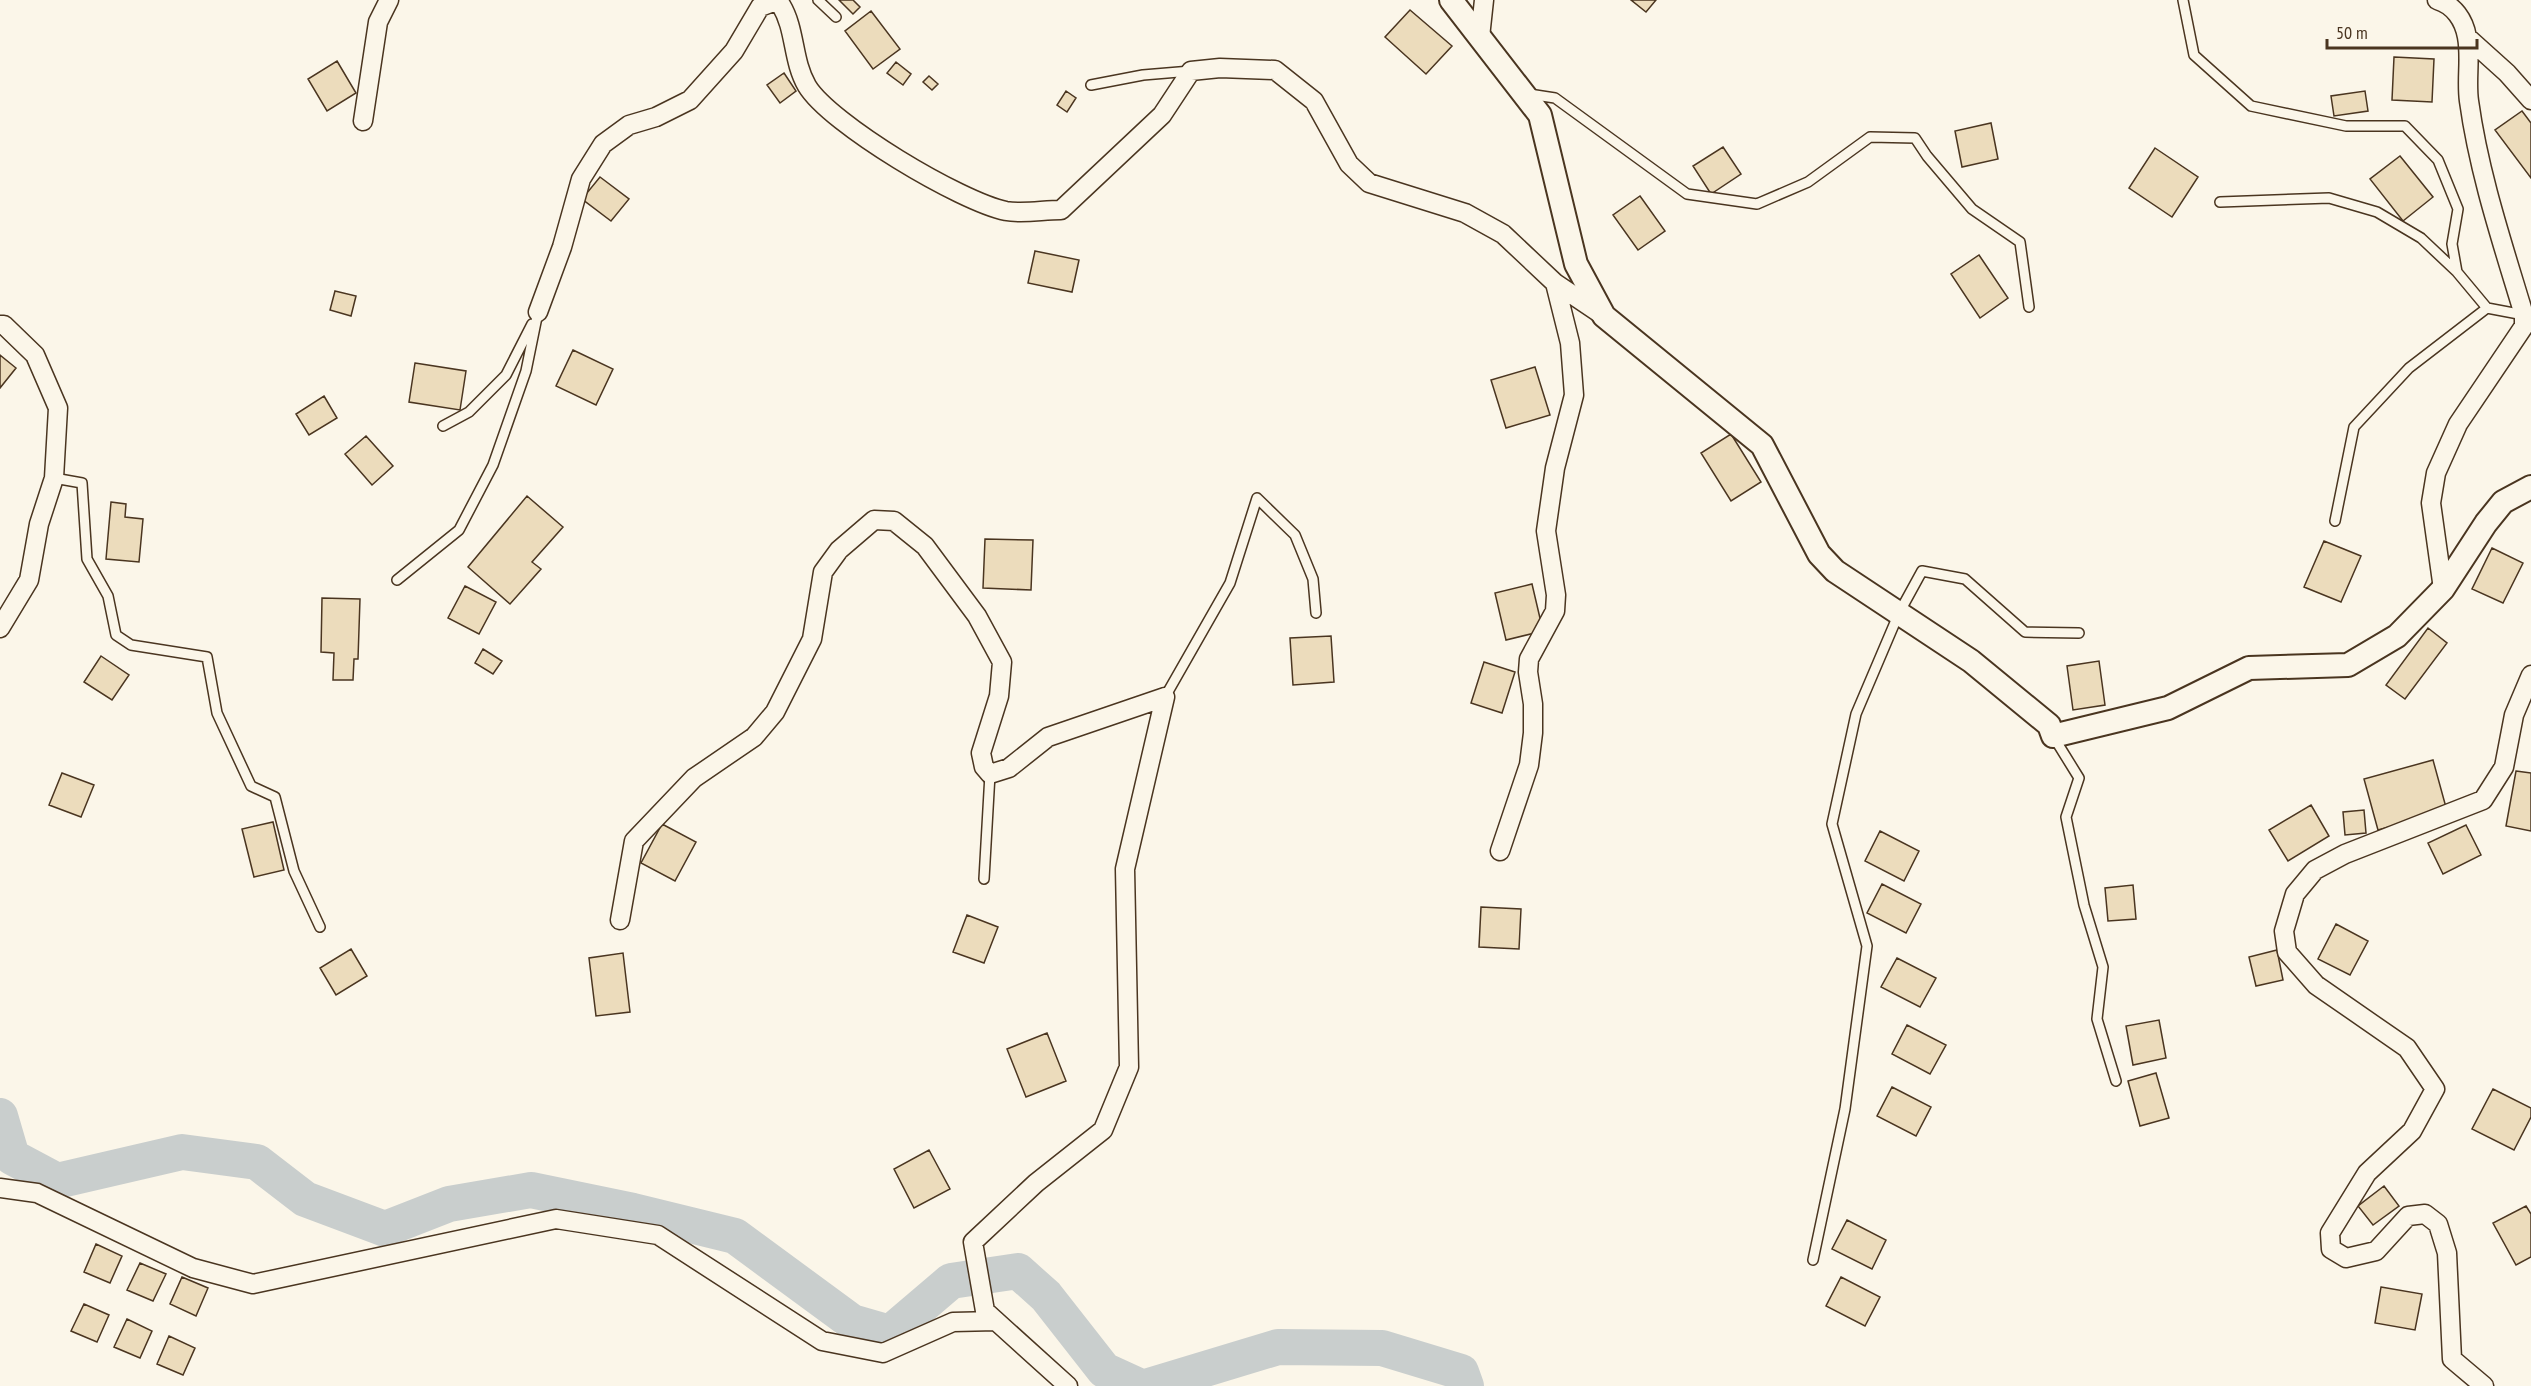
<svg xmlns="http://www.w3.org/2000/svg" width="2531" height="1386" font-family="'PT Sans Narrow',sans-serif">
  <rect width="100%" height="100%" fill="#fbf6e9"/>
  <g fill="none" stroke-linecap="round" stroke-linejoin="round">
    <!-- river -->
    <path stroke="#c9cecd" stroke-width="36" d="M 0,1116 L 12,1157 L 57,1181 L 182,1152 L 257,1162 L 305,1199 L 385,1229 L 449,1204 L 531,1190 L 633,1211 L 735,1236 L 852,1322 L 890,1333 L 951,1281 L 1018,1271 L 1046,1296 L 1104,1370 L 1139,1386
      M 1149,1386 L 1278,1347 L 1382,1348 L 1461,1372 L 1466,1386"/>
  </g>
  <!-- building -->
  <path fill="#ecdcbc" stroke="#4a3520" stroke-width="1.5" d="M 839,0 L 853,0 L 860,7 L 853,14 Z
    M 1631,0 L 1656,0 L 1646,12 Z
    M 1410,10 L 1452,46 L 1426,74 L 1385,37 Z
    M 871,11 L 900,49 L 873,69 L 845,31 Z
    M 2394,57 L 2434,59 L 2432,102 L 2392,100 Z
    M 337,61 L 356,93 L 327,111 L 308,79 Z
    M 896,62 L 911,74 L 903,85 L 887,73 Z
    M 784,73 L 796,91 L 780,103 L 767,85 Z
    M 929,76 L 938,84 L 932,90 L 923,82 Z
    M 1066,91 L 1076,98 L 1067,112 L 1057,105 Z
    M 2365,91 L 2368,111 L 2334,116 L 2331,96 Z
    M 2522,111 L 2531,123 L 2531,178 L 2495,130 Z
    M 1991,123 L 1998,159 L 1962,167 L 1955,131 Z
    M 1723,147 L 1741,174 L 1711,194 L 1693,166 Z
    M 2155,148 L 2198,177 L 2172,217 L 2129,188 Z
    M 2400,156 L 2433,197 L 2403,221 L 2370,179 Z
    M 600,177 L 629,199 L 611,221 L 582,199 Z
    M 1640,196 L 1665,231 L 1638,250 L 1613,215 Z
    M 1035,251 L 1079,260 L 1072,292 L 1028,283 Z
    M 1979,255 L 2008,298 L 1980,318 L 1951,274 Z
    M 335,291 L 356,296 L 351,316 L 330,310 Z
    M 573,350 L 613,369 L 596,405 L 556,386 Z
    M 0,355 L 16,368 L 0,388 Z
    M 415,363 L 466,371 L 460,410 L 409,402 Z
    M 1535,367 L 1550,415 L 1506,428 L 1491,380 Z
    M 324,396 L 337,418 L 309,435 L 296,414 Z
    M 1731,434 L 1761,482 L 1731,501 L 1701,453 Z
    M 366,436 L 393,466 L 372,485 L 345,454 Z
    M 527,496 L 563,527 L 532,562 L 541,569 L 510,604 L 468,567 Z
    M 111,502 L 126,504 L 125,517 L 143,519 L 139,562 L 106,559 Z
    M 985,539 L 1033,540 L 1031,590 L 983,588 Z
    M 2324,541 L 2361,556 L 2341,602 L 2304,587 Z
    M 2492,548 L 2523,563 L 2503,603 L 2472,589 Z
    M 1532,584 L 1543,631 L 1506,640 L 1495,593 Z
    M 465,586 L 496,602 L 479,634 L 448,618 Z
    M 322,598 L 360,599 L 358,659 L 354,659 L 353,680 L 333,680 L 334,653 L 321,652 Z
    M 2428,628 L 2447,643 L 2405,699 L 2386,685 Z
    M 1331,636 L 1334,682 L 1293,685 L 1290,638 Z
    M 483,649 L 502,661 L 493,674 L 475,663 Z
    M 101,656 L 129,675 L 112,700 L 84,682 Z
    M 2099,661 L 2105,705 L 2073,710 L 2067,666 Z
    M 1484,662 L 1515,672 L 1502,713 L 1471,703 Z
    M 2433,760 L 2447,811 L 2378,830 L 2364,779 Z
    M 2516,771 L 2531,773 L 2531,831 L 2506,826 Z
    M 62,773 L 94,785 L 81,817 L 49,805 Z
    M 2311,805 L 2329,836 L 2288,861 L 2269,830 Z
    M 2364,810 L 2366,833 L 2345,835 L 2343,812 Z
    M 273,822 L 284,870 L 254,877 L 242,829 Z
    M 662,824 L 696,842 L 675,881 L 641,863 Z
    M 2466,825 L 2481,855 L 2443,874 L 2428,843 Z
    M 1880,831 L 1919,851 L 1904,881 L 1865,861 Z
    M 1882,884 L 1921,904 L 1906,933 L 1867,913 Z
    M 2133,885 L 2136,919 L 2108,921 L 2105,888 Z
    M 1481,907 L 1521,909 L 1519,949 L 1479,947 Z
    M 967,915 L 998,927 L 984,963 L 953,952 Z
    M 2336,924 L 2368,941 L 2350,975 L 2318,959 Z
    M 351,949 L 367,976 L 336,995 L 320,968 Z
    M 2277,950 L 2283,980 L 2256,986 L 2249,957 Z
    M 623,953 L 630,1012 L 596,1016 L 589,958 Z
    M 1897,958 L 1936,978 L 1920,1007 L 1881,987 Z
    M 2159,1020 L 2166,1058 L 2133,1065 L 2126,1026 Z
    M 1907,1025 L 1946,1045 L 1930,1074 L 1892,1054 Z
    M 1047,1033 L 1066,1081 L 1026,1097 L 1007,1049 Z
    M 2156,1073 L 2169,1118 L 2140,1126 L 2128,1081 Z
    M 1892,1087 L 1931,1107 L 1916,1136 L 1877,1116 Z
    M 2493,1089 L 2531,1108 L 2531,1117 L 2514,1150 L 2472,1129 Z
    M 929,1150 L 950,1189 L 914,1208 L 894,1169 Z
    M 2384,1186 L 2399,1206 L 2373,1225 L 2358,1206 Z
    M 2526,1206 L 2531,1214 L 2531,1257 L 2516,1265 L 2493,1223 Z
    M 1847,1220 L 1886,1240 L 1872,1269 L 1832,1249 Z
    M 96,1244 L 122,1256 L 110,1283 L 84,1272 Z
    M 140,1263 L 166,1274 L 153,1301 L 127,1290 Z
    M 182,1277 L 208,1288 L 196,1316 L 170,1304 Z
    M 1841,1277 L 1880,1297 L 1865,1326 L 1826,1306 Z
    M 2381,1287 L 2422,1294 L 2415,1330 L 2375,1323 Z
    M 84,1304 L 109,1315 L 97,1342 L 71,1331 Z
    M 127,1319 L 152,1331 L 140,1358 L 114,1347 Z
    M 169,1336 L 195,1348 L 183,1375 L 157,1364 Z"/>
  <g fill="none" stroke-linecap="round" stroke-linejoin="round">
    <!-- service casing -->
    <g stroke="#4a3520" stroke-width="12">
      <path id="service" d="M 818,0 L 836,17
        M 2183,0 L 2194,55 L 2251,106 L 2346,126 L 2405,126 L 2438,160 L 2458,209 L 2452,244 L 2457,272 L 2487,308 L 2524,315
        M 1091,85 L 1143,75 L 1191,71
        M 1529,94 L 1555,98 L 1687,194 L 1757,204 L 1808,182 L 1870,137 L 1915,138 L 1927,156 L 1972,209 L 2020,242 L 2029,307
        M 2220,202 L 2329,198 L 2377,212 L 2421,238 L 2457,272
        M 443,426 L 469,412 L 506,375 L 532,324
        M 54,478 L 82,483 L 87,559 L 108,596 L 116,635 L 131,645 L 207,657 L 217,713 L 251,786 L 275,797 L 294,871 L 320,927
        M 2335,521 L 2354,427 L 2409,368 L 2487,308
        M 397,580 L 459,530 L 493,465 L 526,371 L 538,312
        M 1165,697 L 1230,583 L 1257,498 L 1295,535 L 1313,579 L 1316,613
        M 2053,736 L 2079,778 L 2066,817 L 2084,905 L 2103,967 L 2097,1019 L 2116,1081
        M 984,879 L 990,774
        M 1813,1260 L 1845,1109 L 1867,946 L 1832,824 L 1856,714 L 1899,613 L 1922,571 L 1965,579 L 2025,632 L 2079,633"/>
    </g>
    <!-- minor casing -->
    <g stroke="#4a3520" stroke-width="21">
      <path id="minor" d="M 2437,0 C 2454,5 2464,20 2467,37 C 2471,58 2466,80 2469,101 C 2479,174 2503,245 2524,315 L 2524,326 L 2458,424 L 2436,473 L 2431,503 L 2443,589
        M 1480,37 L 1484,0
        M 2467,37 L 2507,73 L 2531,100
        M 363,121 L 378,22 L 389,0
        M 538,312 L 562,247 L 581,179 L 603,144 L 629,125 L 656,117 L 690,100 L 734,51 L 760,7 L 773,2 L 781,5 C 796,30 792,60 807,86 C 830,124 961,202 1006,211 C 1023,214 1043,210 1061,210 L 1162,115 L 1191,71 L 1220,68 L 1275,70 L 1314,101 L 1349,164 L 1369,183 L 1465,213 L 1503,234 L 1555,283 L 1604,316
        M 0,325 L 4,325 L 35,355 L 58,408 L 54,478 L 39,524 L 29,580 L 0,628
        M 1500,851 L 1529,765 L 1533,733 L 1533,704 L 1528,672 L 1529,659 L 1555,611 L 1556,595 L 1546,531 L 1555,468 L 1574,395 L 1570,343 L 1555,283
        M 620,920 L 634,841 L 694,778 L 754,737 L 775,712 L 812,639 L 823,572 L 839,550 L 874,520 L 894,521 L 925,546 L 977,616 L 1002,662 L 999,696 L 981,753 L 984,767 L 990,774 L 1009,768 L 1048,737 L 1165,697
        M 0,1188 L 37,1193 L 193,1268 L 253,1284 L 556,1219 L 658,1235 L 822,1341 L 883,1353 L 953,1322 L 996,1321
        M 1068,1386 L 985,1311 L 973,1242 L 1036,1183 L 1103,1130 L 1129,1067 L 1125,869 L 1165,697
        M 2484,1386 L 2452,1359 L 2447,1253 L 2438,1224 L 2425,1214 L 2408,1216 L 2376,1251 L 2346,1258 L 2331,1249 L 2330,1233 L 2367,1173 L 2412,1131 L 2435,1089 L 2407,1048 L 2316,985 L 2287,952 L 2284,931 L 2295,894 L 2315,870 L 2345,854 L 2483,800 L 2504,767 L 2514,715 L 2531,675"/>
    </g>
    <!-- tertiary casing -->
    <g stroke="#4a3520" stroke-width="26">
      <path id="tertiary" d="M 1451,0 L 1540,115 L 1576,264 L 1604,316 L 1762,445 L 1819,554 L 1835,571 L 1971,661 L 2049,725 L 2053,736 L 2168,708 L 2249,668 L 2348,665 L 2397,636 L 2443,589 L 2486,523 L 2503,502 L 2531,487"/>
    </g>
    <!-- service -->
    <use href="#service" stroke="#fbf6e9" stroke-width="9"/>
    <!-- minor -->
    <use href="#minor" stroke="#fbf6e9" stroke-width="18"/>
    <!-- tertiary -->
    <use href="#tertiary" stroke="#fbf6e9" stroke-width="22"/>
  </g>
  <!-- scale -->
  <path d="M2327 39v9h150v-9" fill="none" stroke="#4a3520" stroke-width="3"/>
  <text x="2336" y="39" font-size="18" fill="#4a3520" stroke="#fbf6e9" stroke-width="4.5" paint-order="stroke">50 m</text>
</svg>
